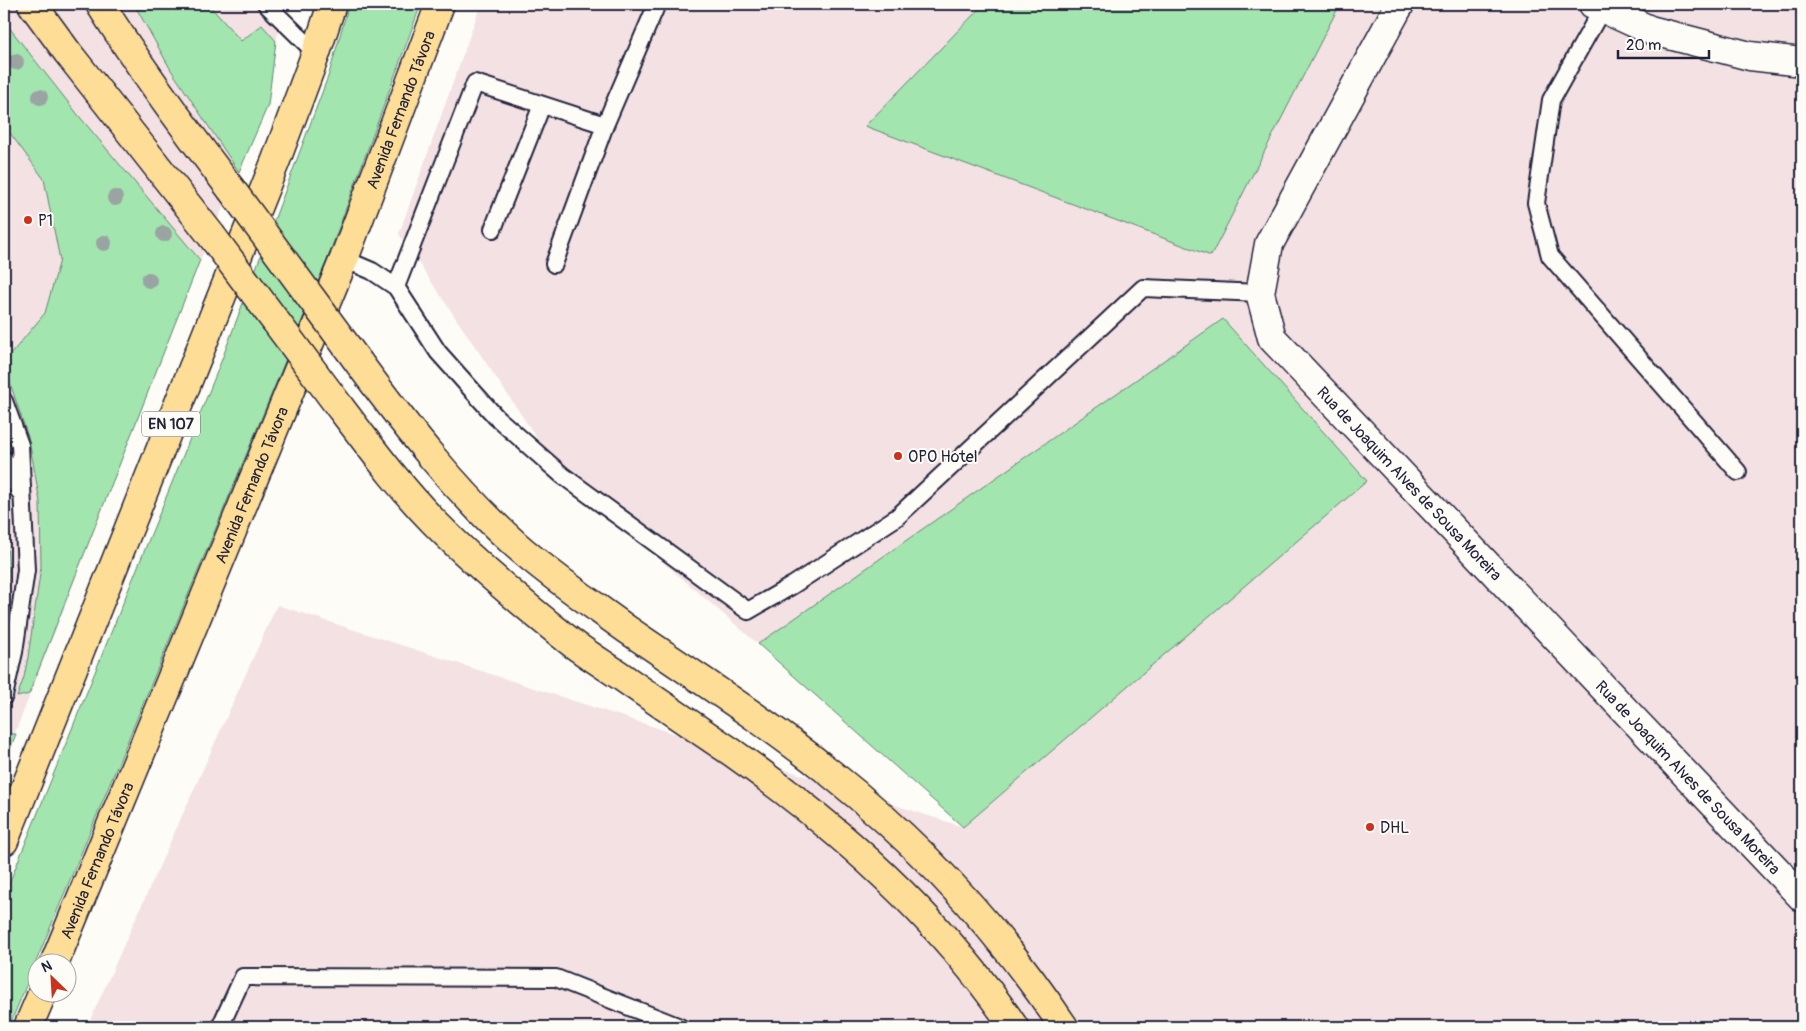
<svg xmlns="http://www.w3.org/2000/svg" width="1806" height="1031" font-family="Pangolin,sans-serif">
  <rect width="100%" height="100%" fill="#fdfcf7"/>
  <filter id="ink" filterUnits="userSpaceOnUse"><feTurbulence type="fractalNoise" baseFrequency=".02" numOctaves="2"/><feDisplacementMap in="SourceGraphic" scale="10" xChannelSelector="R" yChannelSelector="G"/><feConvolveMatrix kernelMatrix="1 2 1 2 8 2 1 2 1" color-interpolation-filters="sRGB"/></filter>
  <g filter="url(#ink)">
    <!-- built -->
    <path fill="#f3e1e3" d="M 4,4 L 287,4 L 276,41 L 268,105 L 200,260 L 4,761 Z
      M 481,4 L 1802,4 L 1802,1027 L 87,1027 L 277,605 L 963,827 L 1223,319 L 758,644 L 562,475 L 399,234 Z"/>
    <!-- green -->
    <path fill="#a3e5ae" stroke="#628474" d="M 134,4 L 208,4 L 241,41 L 262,25 L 276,41 L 268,105 L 239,172 L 171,70 Z
      M 349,4 L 421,4 L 327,260 L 9,1027 L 4,1027 L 4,896 L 219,367 L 329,74 Z
      M 984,4 L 1340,4 L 1211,256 L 865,126 Z
      M 4,21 L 79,116 L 200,260 L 29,694 L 17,697 L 24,677 L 28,657 L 41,567 L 40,502 L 29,440 L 8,377 L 5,361 L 45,313 L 60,260 L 44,179 L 4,125 Z
      M 1223,319 L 1367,481 L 963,827 L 758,644 Z
      M 4,499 L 9,570 L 7,609 L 4,617 Z
      M 5,734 L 16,734 L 4,764 L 4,735 Z"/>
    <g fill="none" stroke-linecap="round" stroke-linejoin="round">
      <!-- service casing -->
      <g stroke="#22223b" stroke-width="20">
        <path id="service" d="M 266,4 L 316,53
          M 1602,9 L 1551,100 L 1536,203 L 1550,256 L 1738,472
          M 605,125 L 657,4
          M 493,229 L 542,105
          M 344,259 L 372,271 L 396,287 L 438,352 L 496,417 L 562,475 L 748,611 L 793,585 L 897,517 L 1143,288 L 1260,293
          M 396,287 L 475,83 L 605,125 L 554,264
          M 4,401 L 20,445 L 26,570 L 14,652 L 4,696
          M 4,459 L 19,491
          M 220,1027 L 243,977 L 556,978 L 680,1027"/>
      </g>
      <!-- minor casing -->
      <g stroke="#22223b" stroke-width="31">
        <g id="minor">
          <path id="s1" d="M 1400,4 L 1269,244 L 1260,293 L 1272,338 L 1802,897"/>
          <path d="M 1593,4 L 1650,30 L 1750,56 L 1802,62"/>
        </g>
      </g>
      <!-- primary casing -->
      <g stroke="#22223b" stroke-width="31">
        <g id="primary">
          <path d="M 4,841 L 276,160 L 316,53 L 332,4"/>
          <path id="s2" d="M 54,964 L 344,259 L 440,4"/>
          <path d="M 28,1027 L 42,994"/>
        </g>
      </g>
      <!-- motorway casing -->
      <g stroke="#22223b" stroke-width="31">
        <path id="motorway" d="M 32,4 L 68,53 L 211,235
          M 100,4 C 140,68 185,129 231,189
          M 359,363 C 407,428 456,491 516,545 C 550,575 588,601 625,628 C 693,675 764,720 829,772 C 920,844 1000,931 1064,1027
          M 339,406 C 369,445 398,485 433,521 C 476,565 524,605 572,643 C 588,655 606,666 622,677 C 659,703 696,728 733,753 C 838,827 942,920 1014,1027"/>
      </g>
      <!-- service -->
      <use href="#service" stroke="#fdfcf7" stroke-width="16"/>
      <!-- minor -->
      <use href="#minor" stroke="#fdfcf7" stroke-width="28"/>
      <!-- primary -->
      <use href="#primary" stroke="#fedd96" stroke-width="28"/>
      <!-- motorway -->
      <use href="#motorway" stroke="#fedd96" stroke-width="28"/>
      <!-- motorway-bridge casing -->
      <g stroke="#22223b" stroke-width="31" stroke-linecap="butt">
        <path id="motorway-bridge" d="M 231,189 L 359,363
          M 211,235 L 339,406"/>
      </g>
      <!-- motorway-bridge -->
      <use href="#motorway-bridge" stroke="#fedd96" stroke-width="28"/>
    </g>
    <!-- trees -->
    <g fill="#9aa4a3">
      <circle cx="16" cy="62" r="8"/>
      <circle cx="40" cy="97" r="8"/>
      <circle cx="115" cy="198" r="8"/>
      <circle cx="164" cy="234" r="8"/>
      <circle cx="104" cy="243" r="8"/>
      <circle cx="149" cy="280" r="8"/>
    </g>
  </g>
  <!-- markers -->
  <g fill="#c8321e" stroke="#fdfcf7" stroke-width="2">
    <circle cx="28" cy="220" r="5"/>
    <circle cx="898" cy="456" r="5"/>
    <circle cx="1370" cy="827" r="5"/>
  </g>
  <g text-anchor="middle" stroke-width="4" stroke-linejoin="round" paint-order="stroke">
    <!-- shield labels -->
    <rect fill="#fdfcf7" stroke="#646373" stroke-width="1" x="142" y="411.5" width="58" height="25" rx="4"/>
    <g font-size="15" font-weight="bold" fill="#22223b">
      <text x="171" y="429">EN 107</text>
    </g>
    <!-- street labels -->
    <g font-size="16" fill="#22223b" stroke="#fdfcf7">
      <text dy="6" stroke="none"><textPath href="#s2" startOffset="922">Avenida Fernando Távora</textPath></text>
      <text dy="6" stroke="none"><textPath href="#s1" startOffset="570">Rua de Joaquim Alves de Sousa Moreira</textPath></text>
      <text dy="6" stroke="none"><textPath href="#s2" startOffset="518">Avenida Fernando Távora</textPath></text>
      <text dy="6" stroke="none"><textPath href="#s1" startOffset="975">Rua de Joaquim Alves de Sousa Moreira</textPath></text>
      <text dy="6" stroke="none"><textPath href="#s2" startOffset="112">Avenida Fernando Távora</textPath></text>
    </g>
    <!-- poi labels -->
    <g font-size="16" fill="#22223b" stroke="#fdfcf7" text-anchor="start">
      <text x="38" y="226">P1</text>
      <text x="908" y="462">OPO Hotel</text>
      <text x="1380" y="833">DHL</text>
    </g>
  </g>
  <!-- margin -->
  <rect width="1806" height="1031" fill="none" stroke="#fdfcf7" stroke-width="20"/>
  <rect x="10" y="10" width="1786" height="1011" fill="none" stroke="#22223b" stroke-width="2" filter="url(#ink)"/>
  <!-- north arrow -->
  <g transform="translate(52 978) rotate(335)"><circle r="24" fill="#fdfcf7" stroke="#a5a5ac"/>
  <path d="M0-4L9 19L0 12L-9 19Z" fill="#c8321e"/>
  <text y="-8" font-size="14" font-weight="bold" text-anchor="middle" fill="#22223b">N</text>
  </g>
  <!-- scale -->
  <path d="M1618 50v8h91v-8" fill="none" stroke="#22223b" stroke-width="2.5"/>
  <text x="1626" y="50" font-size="15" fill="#22223b" stroke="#fdfcf7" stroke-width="4" paint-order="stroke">20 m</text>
</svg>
